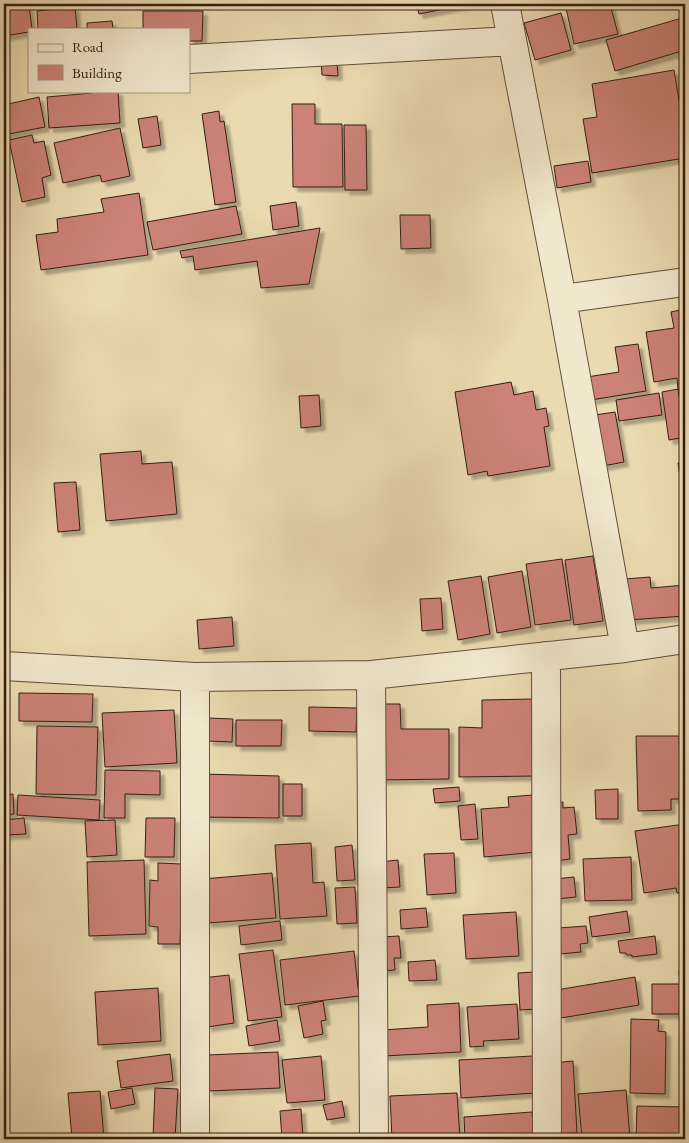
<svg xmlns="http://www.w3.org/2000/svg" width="689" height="1143" font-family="'EB Garamond',serif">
  <defs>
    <filter id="shadow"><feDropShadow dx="4.5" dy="4.5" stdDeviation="1" flood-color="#0004"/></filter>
  </defs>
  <rect width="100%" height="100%" fill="#eadab1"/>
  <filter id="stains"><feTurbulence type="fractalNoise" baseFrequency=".004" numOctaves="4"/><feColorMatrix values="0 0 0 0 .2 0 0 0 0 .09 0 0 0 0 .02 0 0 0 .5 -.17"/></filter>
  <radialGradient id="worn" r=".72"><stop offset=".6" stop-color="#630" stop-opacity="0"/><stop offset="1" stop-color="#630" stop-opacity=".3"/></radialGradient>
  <!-- building -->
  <path fill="#cc8277" stroke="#351d13" filter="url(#shadow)" d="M 416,4 L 469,4 L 419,14 Z
    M 585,4 L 610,4 L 618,34 L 574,44 L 566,8 Z
    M 29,6 L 32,29 L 29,29 L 29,32 L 4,36 L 4,11 Z
    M 75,7 L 77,28 L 38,29 L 37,11 Z
    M 143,11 L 203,11 L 202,41 L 189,41 L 189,29 L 143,29 Z
    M 561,13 L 571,50 L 535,60 L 524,23 Z
    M 682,18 L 685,28 L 685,50 L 615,71 L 606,40 Z
    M 112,21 L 113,29 L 87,29 L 87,23 Z
    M 321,61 L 337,61 L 338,76 L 322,75 Z
    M 674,70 L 685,136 L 685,158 L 592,173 L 583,119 L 597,117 L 592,84 Z
    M 92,91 L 118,91 L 120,123 L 49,128 L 47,97 L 92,93 Z
    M 39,97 L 45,127 L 4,135 L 4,105 Z
    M 292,104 L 315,104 L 315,124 L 342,124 L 343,187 L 293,187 Z
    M 219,111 L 220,122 L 224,121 L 236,202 L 215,205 L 202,114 Z
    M 157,116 L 161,145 L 143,148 L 138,119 Z
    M 344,125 L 366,125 L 367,190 L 345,190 Z
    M 120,128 L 130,176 L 102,182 L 100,175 L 63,183 L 54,143 Z
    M 32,135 L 34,143 L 44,141 L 51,175 L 42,178 L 45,197 L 22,202 L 9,140 Z
    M 685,160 L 685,201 L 679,161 Z
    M 588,161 L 591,182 L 557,188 L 554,166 Z
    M 139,193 L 148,255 L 41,270 L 36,235 L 58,232 L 57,219 L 104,212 L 101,199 Z
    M 296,202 L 299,226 L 273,230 L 270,206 Z
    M 236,206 L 242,234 L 153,250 L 147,222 Z
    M 400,215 L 430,215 L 431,248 L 401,249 Z
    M 320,228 L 309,284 L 261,288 L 257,261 L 195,270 L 193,256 L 182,258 L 180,251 Z
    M 685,309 L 685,388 L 678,389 L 677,378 L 654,382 L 646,332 L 674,328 L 671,312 Z
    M 638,344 L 646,391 L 591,400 L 587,377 L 619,372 L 615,347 Z
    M 511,382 L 514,395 L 533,391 L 536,410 L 546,408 L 549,426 L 544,427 L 550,466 L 488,476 L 487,471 L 468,475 L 455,392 Z
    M 678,389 L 685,437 L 669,440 L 662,392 Z
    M 659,393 L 662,415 L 619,421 L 616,400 Z
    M 319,395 L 321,426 L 301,428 L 299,396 Z
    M 615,412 L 624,462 L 603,466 L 595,415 Z
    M 141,451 L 142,464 L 172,462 L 177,514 L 106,521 L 100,454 Z
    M 685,462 L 685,510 L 678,463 Z
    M 76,482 L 80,530 L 58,532 L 54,483 Z
    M 593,556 L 603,621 L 574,625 L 565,560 Z
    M 562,559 L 571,620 L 535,625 L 526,564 Z
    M 522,571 L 531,627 L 497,633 L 488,577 Z
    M 481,576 L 490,634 L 458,640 L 448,581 Z
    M 650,577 L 651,588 L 685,585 L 685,616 L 628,620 L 625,579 Z
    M 441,598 L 443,629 L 422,631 L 420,599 Z
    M 232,617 L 234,646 L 199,649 L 197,620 Z
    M 19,693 L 93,694 L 92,722 L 19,721 Z
    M 534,699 L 535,776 L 459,777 L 459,727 L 482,728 L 482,700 Z
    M 376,704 L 400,704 L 401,729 L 449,729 L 449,779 L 377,780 Z
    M 309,707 L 357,708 L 356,732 L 309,731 Z
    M 174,710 L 177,763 L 105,767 L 102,713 Z
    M 208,718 L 233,719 L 232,742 L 208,741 Z
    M 236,720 L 282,720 L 281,746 L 236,746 Z
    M 37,726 L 98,727 L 96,795 L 36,794 Z
    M 636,736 L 685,736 L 685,799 L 671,799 L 671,810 L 638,811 Z
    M 105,770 L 160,771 L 160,795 L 125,794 L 125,818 L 104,818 Z
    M 202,774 L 279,776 L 279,818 L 201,817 Z
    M 283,784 L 302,784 L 302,816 L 283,816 Z
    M 459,787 L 460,801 L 435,803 L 433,789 Z
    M 618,789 L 618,819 L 596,819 L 595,790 Z
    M 13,794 L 14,814 L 4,815 L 4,795 Z
    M 18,795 L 100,800 L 99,820 L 17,815 Z
    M 532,795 L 537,852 L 484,857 L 481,809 L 509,807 L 508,797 Z
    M 563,802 L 563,808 L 574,807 L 577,834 L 568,835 L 570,859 L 556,861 L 551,803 Z
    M 475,804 L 478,839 L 461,840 L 458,806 Z
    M 24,818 L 26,834 L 4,835 L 4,820 Z
    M 146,818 L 175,818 L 174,857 L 145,857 Z
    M 115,820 L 117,855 L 87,857 L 85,821 Z
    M 685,824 L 685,891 L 677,893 L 676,888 L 644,893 L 635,831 Z
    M 311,843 L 313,883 L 324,882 L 327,916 L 280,919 L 275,845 Z
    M 352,845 L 355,880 L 337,881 L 335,847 Z
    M 454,853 L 456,893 L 427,895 L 424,854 Z
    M 631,857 L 632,900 L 585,901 L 583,859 Z
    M 144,860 L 146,934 L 89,936 L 87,862 Z
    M 398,860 L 400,887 L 381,888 L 380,862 Z
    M 158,863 L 182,864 L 180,944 L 158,944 L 158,927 L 149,926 L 150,880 L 158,881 Z
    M 272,873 L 276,918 L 207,923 L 203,879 Z
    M 574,877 L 576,897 L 556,899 L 554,879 Z
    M 355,887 L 357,923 L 337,924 L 335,888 Z
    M 426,908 L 428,927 L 401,929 L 400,910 Z
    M 627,911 L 630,932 L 592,937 L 589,917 Z
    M 516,912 L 519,956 L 466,959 L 463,915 Z
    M 280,921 L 282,940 L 241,945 L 239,926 Z
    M 586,926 L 588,943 L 580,944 L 581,952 L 560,954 L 558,928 Z
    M 399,936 L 401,958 L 394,958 L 395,970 L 383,971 L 381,937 Z
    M 655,936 L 657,954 L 632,957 L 632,955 L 627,955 L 626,953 L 620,953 L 618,941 Z
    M 273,950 L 282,1017 L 248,1021 L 239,954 Z
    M 354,951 L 359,996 L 285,1005 L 280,960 Z
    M 435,960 L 437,980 L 409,981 L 408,962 Z
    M 679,971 L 685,971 L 685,1027 L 685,1014 L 652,1014 L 652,984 L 680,984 Z
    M 534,972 L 536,1009 L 520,1010 L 518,973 Z
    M 229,975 L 234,1023 L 207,1027 L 202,978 Z
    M 635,977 L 639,1005 L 561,1018 L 556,990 Z
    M 158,988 L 161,1041 L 98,1045 L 95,992 Z
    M 323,1001 L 326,1020 L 321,1021 L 323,1034 L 304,1038 L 298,1006 Z
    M 459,1003 L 461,1052 L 383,1056 L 382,1030 L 428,1027 L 427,1005 Z
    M 517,1004 L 519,1039 L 483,1041 L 484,1046 L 470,1047 L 467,1007 Z
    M 631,1019 L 659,1020 L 658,1031 L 666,1032 L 665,1094 L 630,1093 Z
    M 277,1020 L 280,1041 L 249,1046 L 246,1026 Z
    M 278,1052 L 280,1088 L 208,1091 L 207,1055 Z
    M 170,1054 L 173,1081 L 121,1088 L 117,1061 Z
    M 321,1056 L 325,1100 L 287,1103 L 282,1060 Z
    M 533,1056 L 535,1093 L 461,1098 L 459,1060 Z
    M 573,1061 L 577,1133 L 556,1134 L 552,1063 Z
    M 132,1088 L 135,1104 L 111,1109 L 108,1092 Z
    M 155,1088 L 178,1089 L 175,1138 L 153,1137 Z
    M 626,1090 L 630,1139 L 582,1139 L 578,1094 Z
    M 100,1091 L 104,1139 L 72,1139 L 68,1093 Z
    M 457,1093 L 460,1139 L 392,1139 L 390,1096 Z
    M 342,1101 L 345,1117 L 327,1120 L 323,1105 Z
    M 637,1106 L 685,1107 L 685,1139 L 636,1139 Z
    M 301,1109 L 303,1139 L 282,1139 L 280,1111 Z
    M 532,1112 L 534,1139 L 465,1139 L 464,1117 Z"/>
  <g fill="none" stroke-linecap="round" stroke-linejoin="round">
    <!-- minor casing -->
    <g stroke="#624c3a" stroke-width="30">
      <path id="minor" d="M 505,4 L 562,299 L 625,648
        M 189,59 L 512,41
        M 562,299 L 685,282
        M 546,656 L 547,1139
        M 4,666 L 195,677 L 371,675 L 625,648 L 685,639
        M 371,675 L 374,1139
        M 195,677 L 195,1139"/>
    </g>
    <!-- minor -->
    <use href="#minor" stroke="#f1e7cc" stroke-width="28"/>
  </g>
  <!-- margin -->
  <rect width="689" height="1143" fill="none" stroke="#eadab1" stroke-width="20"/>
  <rect x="5" y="5" width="679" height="1133" fill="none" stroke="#351d13" stroke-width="2.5"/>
  <rect x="10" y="10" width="669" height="1123" fill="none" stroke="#351d13"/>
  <!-- legend -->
  <rect x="28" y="28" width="162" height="65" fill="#f1e7cc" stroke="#a69682"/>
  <rect x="38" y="44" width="25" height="8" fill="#f1e7cc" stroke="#a69682"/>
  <text x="72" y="52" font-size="15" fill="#351d13">Road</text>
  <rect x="38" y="65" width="25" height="15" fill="#cc8277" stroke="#a69682"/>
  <text x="72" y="78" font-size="15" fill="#351d13">Building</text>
  <rect width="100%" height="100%" filter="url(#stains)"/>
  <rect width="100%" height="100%" fill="url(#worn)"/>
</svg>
